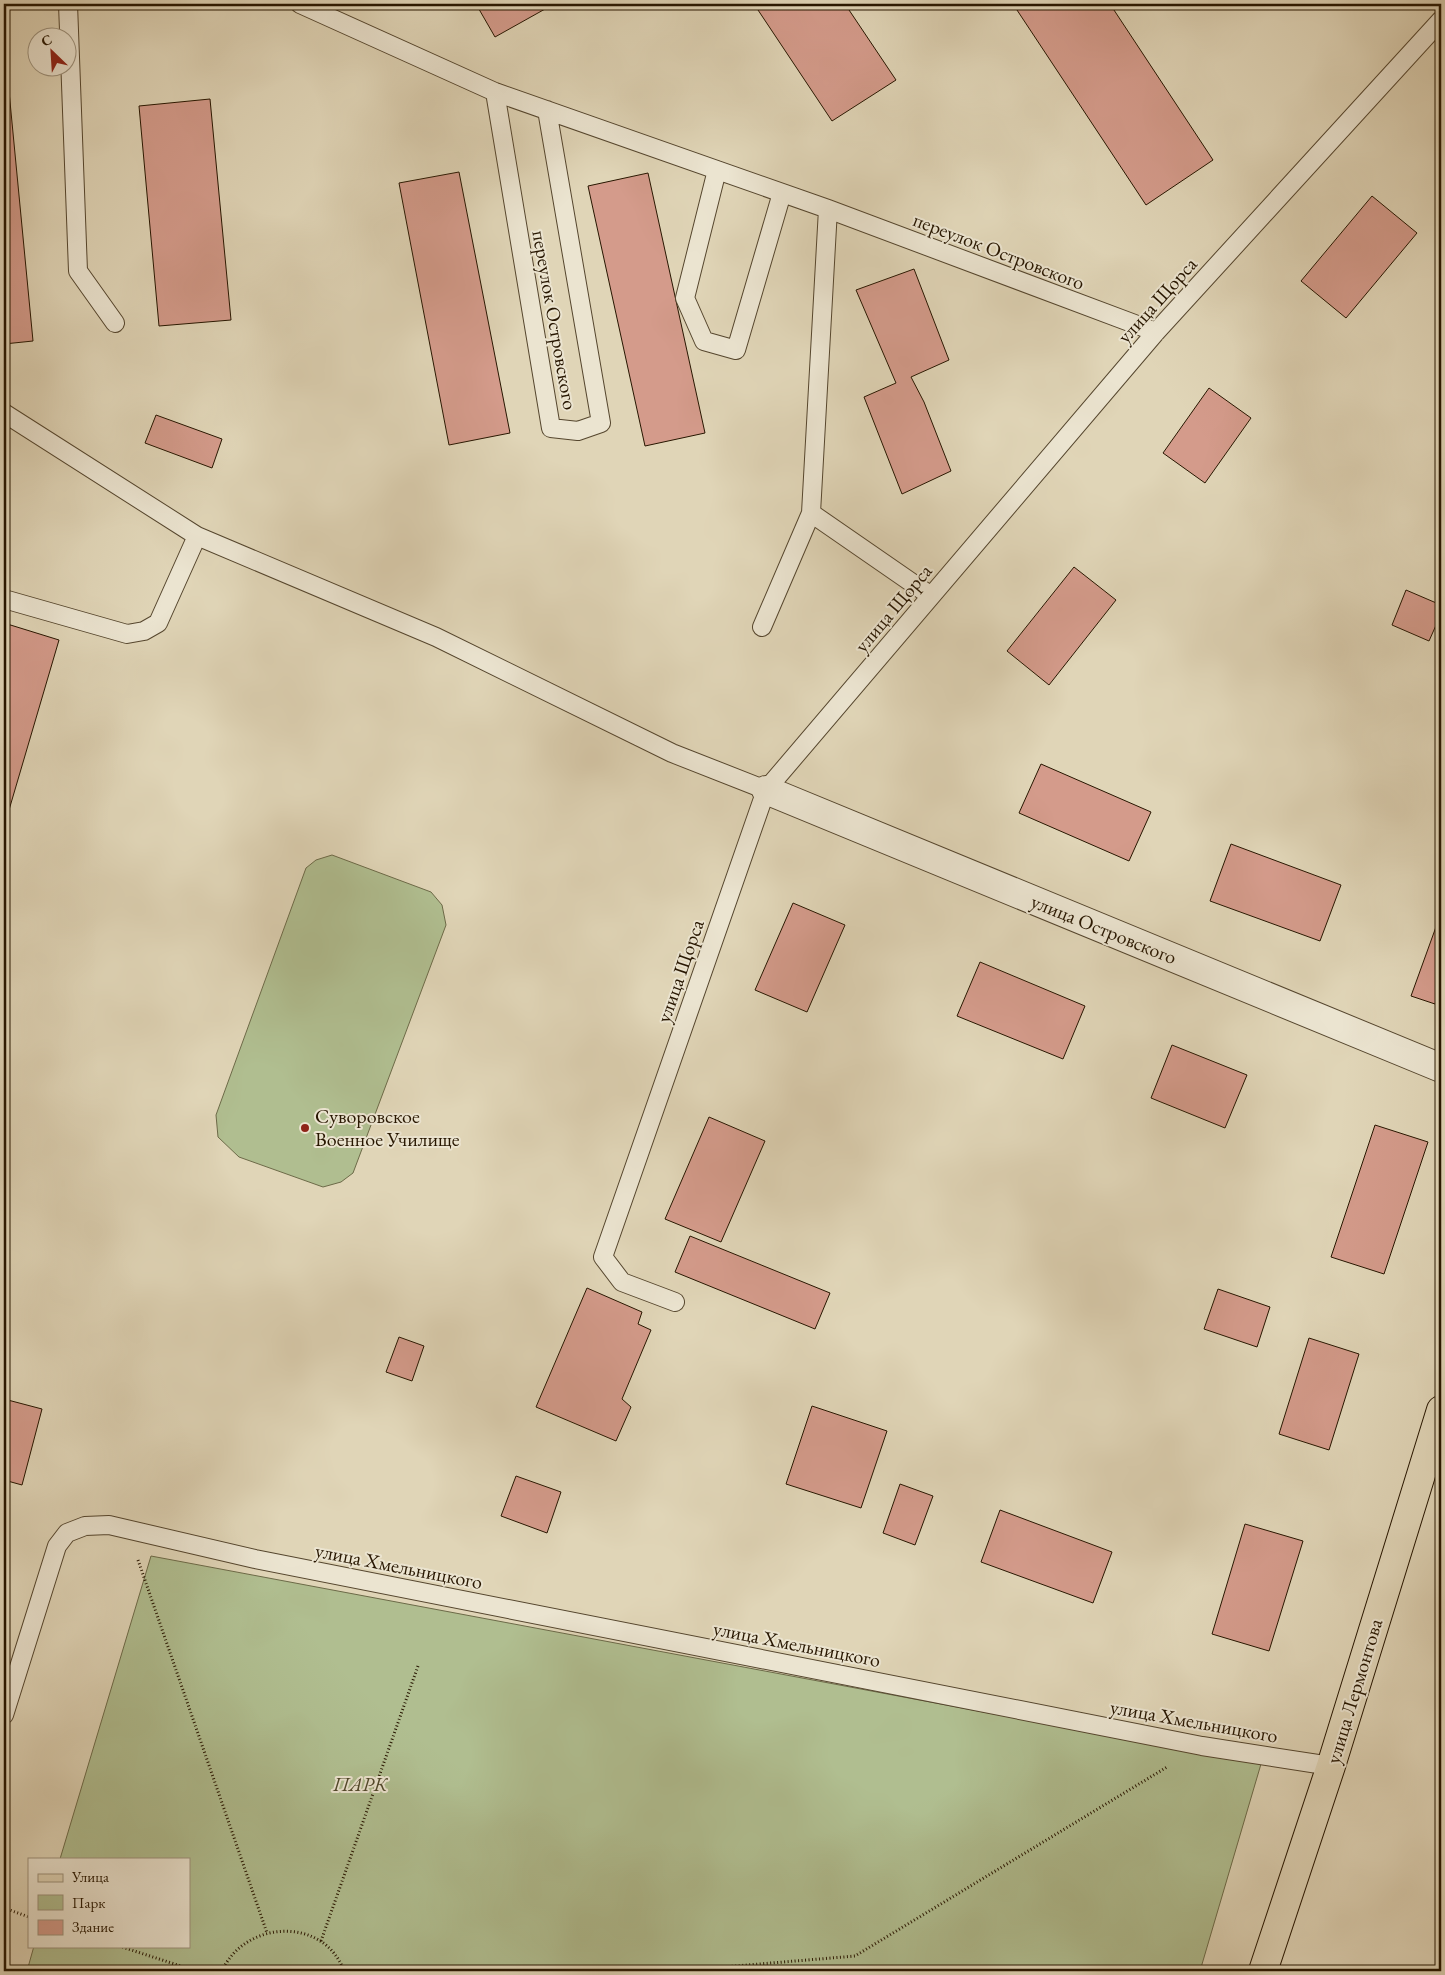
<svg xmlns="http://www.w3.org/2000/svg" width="1445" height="1975" font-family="'EB Garamond',serif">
  <rect width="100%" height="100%" fill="#e0d5b7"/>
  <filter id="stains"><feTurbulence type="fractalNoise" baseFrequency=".004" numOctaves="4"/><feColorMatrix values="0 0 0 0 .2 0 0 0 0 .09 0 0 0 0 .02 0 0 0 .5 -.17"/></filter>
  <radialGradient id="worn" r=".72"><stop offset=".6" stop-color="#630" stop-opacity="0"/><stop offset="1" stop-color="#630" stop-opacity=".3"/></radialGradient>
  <!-- green -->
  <path fill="#b0be90" stroke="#6c6a48" d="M 332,855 L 431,892 L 442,905 L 446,925 L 353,1173 L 341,1182 L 323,1187 L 239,1157 L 218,1137 L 216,1115 L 306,868 L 316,860 Z
    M 151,1556 L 1261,1764 L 1200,1971 L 27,1971 L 34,1946 L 189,1946 L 189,1859 L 60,1859 Z"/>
  <!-- building -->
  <path fill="#d49b8b" stroke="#271600" d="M 476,4 L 554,4 L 495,37 Z
    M 754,4 L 845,4 L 896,80 L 832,121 Z
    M 1013,4 L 1110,4 L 1213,160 L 1146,205 Z
    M 6,60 L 33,341 L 4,344 L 4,61 Z
    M 210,99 L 231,320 L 159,326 L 139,106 Z
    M 459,172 L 510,433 L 449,445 L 399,183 Z
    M 648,173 L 705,433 L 645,446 L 588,186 Z
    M 1372,196 L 1417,233 L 1346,318 L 1301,281 Z
    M 914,269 L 949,360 L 911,377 L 924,402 L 951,471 L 902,494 L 864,397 L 896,383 L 856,290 Z
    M 1209,388 L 1251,418 L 1205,483 L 1163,453 Z
    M 156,415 L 222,439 L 212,468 L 145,443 Z
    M 1074,567 L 1116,600 L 1049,685 L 1007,651 Z
    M 1406,590 L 1441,605 L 1441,614 L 1429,641 L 1392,625 Z
    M 4,623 L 59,640 L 4,827 Z
    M 1041,764 L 1151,812 L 1129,861 L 1019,813 Z
    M 1231,844 L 1341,885 L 1320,941 L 1210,901 Z
    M 793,903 L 845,925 L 807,1012 L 755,990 Z
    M 1441,913 L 1441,1006 L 1411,996 Z
    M 980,962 L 1085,1006 L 1063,1059 L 957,1016 Z
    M 1172,1045 L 1247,1075 L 1225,1128 L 1151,1098 Z
    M 709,1117 L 765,1141 L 721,1242 L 665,1219 Z
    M 1375,1125 L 1428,1142 L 1384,1274 L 1331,1257 Z
    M 690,1236 L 830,1293 L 815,1329 L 675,1272 Z
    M 587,1288 L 642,1312 L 638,1324 L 651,1330 L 622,1399 L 631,1407 L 616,1441 L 536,1407 Z
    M 1218,1289 L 1270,1307 L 1257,1347 L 1204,1329 Z
    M 399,1337 L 424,1346 L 412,1381 L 386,1372 Z
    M 1309,1338 L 1359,1354 L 1329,1450 L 1279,1434 Z
    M 4,1399 L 42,1409 L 22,1485 L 4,1480 Z
    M 812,1406 L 887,1431 L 861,1508 L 786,1484 Z
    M 516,1476 L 561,1492 L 547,1533 L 501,1516 Z
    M 900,1484 L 933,1496 L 915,1545 L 883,1533 Z
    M 1000,1510 L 1112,1552 L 1093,1603 L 981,1562 Z
    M 1245,1524 L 1303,1541 L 1269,1651 L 1212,1634 Z"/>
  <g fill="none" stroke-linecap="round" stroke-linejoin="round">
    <!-- service casing -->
    <g stroke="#55462e" stroke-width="20">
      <path id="service" d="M 68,4 L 78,271 L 115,323
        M 300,4 L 495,92 L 828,209 L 1156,332
        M 495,92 L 551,428 L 578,431 L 601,423 L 547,110
        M 717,170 L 685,298 L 704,341 L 736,350 L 782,193
        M 4,413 L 197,536 L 436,637 L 672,753 L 766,790
        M 811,513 L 931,596
        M 4,599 L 127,634 L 144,631 L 158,623 L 197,536
        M 762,627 L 811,513 L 828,209
        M 675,1302 L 622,1282 L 603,1257 L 766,790 L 1156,332 L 1441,20
        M 4,1715 L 57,1546 L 67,1533 L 85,1526 L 109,1525 L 255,1559 L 1202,1746 L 1331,1766"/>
    </g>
    <!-- minor casing -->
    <g stroke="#55462e" stroke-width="30">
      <path id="minor" d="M 766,790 L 1441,1068"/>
    </g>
    <!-- primary casing -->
    <g stroke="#271600" stroke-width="30">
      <path id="primary" d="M 1263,1971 L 1331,1766 L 1441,1410"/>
    </g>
    <!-- path -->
    <path stroke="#271600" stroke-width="3" stroke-dasharray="1 2.5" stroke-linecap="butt" d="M 138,1560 L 267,1933
      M 4,1908 L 29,1917
      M 321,1941 L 418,1666
      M 119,1946 L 196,1971
      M 222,1971 C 245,1920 324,1916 344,1971
      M 676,1971 L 855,1956 L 1167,1767"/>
    <!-- service -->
    <use href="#service" stroke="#ebe4d0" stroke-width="18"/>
    <!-- minor -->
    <use href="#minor" stroke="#ebe4d0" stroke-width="28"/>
    <!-- primary -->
    <use href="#primary" stroke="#e0d5b7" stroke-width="28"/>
  </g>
  <!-- markers -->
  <circle fill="#8f2418" stroke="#ebe4d0" stroke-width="2" cx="305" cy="1128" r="5"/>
  <g text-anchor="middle" stroke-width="4" stroke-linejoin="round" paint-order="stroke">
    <!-- street labels -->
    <g font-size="20" fill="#271600" stroke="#ebe4d0">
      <text transform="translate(999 251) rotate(21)" y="7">переулок Островского</text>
      <text transform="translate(1157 300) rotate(-48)" y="7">улица Щорса</text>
      <text transform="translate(555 320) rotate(80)" y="7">переулок Островского</text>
      <text transform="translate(893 608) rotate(-50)" y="7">улица Щорса</text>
      <text transform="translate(1104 929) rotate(22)" y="7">улица Островского</text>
      <text transform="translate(680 971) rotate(-71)" y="7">улица Щорса</text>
      <text transform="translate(399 1566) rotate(11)" y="7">улица Хмельницкого</text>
      <text transform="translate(797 1644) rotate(11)" y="7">улица Хмельницкого</text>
      <text transform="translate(1354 1691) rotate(-73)" y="7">улица Лермонтова</text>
      <text transform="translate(1194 1721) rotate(10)" y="7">улица Хмельницкого</text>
    </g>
    <!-- poi labels -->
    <g font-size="20" fill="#271600" stroke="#ebe4d0" text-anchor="start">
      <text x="315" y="1123">Суворовское<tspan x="315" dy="23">Военное Училище</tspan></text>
    </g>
    <!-- park labels -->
    <g font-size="20" font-style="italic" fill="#50482b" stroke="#ebe4d0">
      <text x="360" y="1791">ПАРК</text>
    </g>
  </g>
  <!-- margin -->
  <rect width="1445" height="1975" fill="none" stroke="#e0d5b7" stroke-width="20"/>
  <rect x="5" y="5" width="1435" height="1965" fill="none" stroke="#271600" stroke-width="2.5"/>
  <rect x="10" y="10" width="1425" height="1955" fill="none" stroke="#271600"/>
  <!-- legend -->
  <rect x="28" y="1858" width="162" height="90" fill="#ebe4d0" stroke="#9d927d"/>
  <rect x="38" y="1874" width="25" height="8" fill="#e0d5b7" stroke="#9d927d"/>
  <text x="72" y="1882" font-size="15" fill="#271600">Улица</text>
  <rect x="38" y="1895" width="25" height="15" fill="#b0be90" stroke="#9d927d"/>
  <text x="72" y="1908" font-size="15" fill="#271600">Парк</text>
  <rect x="38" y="1920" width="25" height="15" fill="#d49b8b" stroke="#9d927d"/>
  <text x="72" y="1932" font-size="15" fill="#271600">Здание</text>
  <!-- north arrow -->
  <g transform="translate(52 52) rotate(335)"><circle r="24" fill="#ebe4d0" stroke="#9d927d"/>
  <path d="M0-4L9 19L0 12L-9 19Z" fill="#8f2418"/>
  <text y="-8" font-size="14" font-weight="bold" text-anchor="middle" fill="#271600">С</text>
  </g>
  <rect width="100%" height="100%" filter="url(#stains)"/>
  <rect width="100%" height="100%" fill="url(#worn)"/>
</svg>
